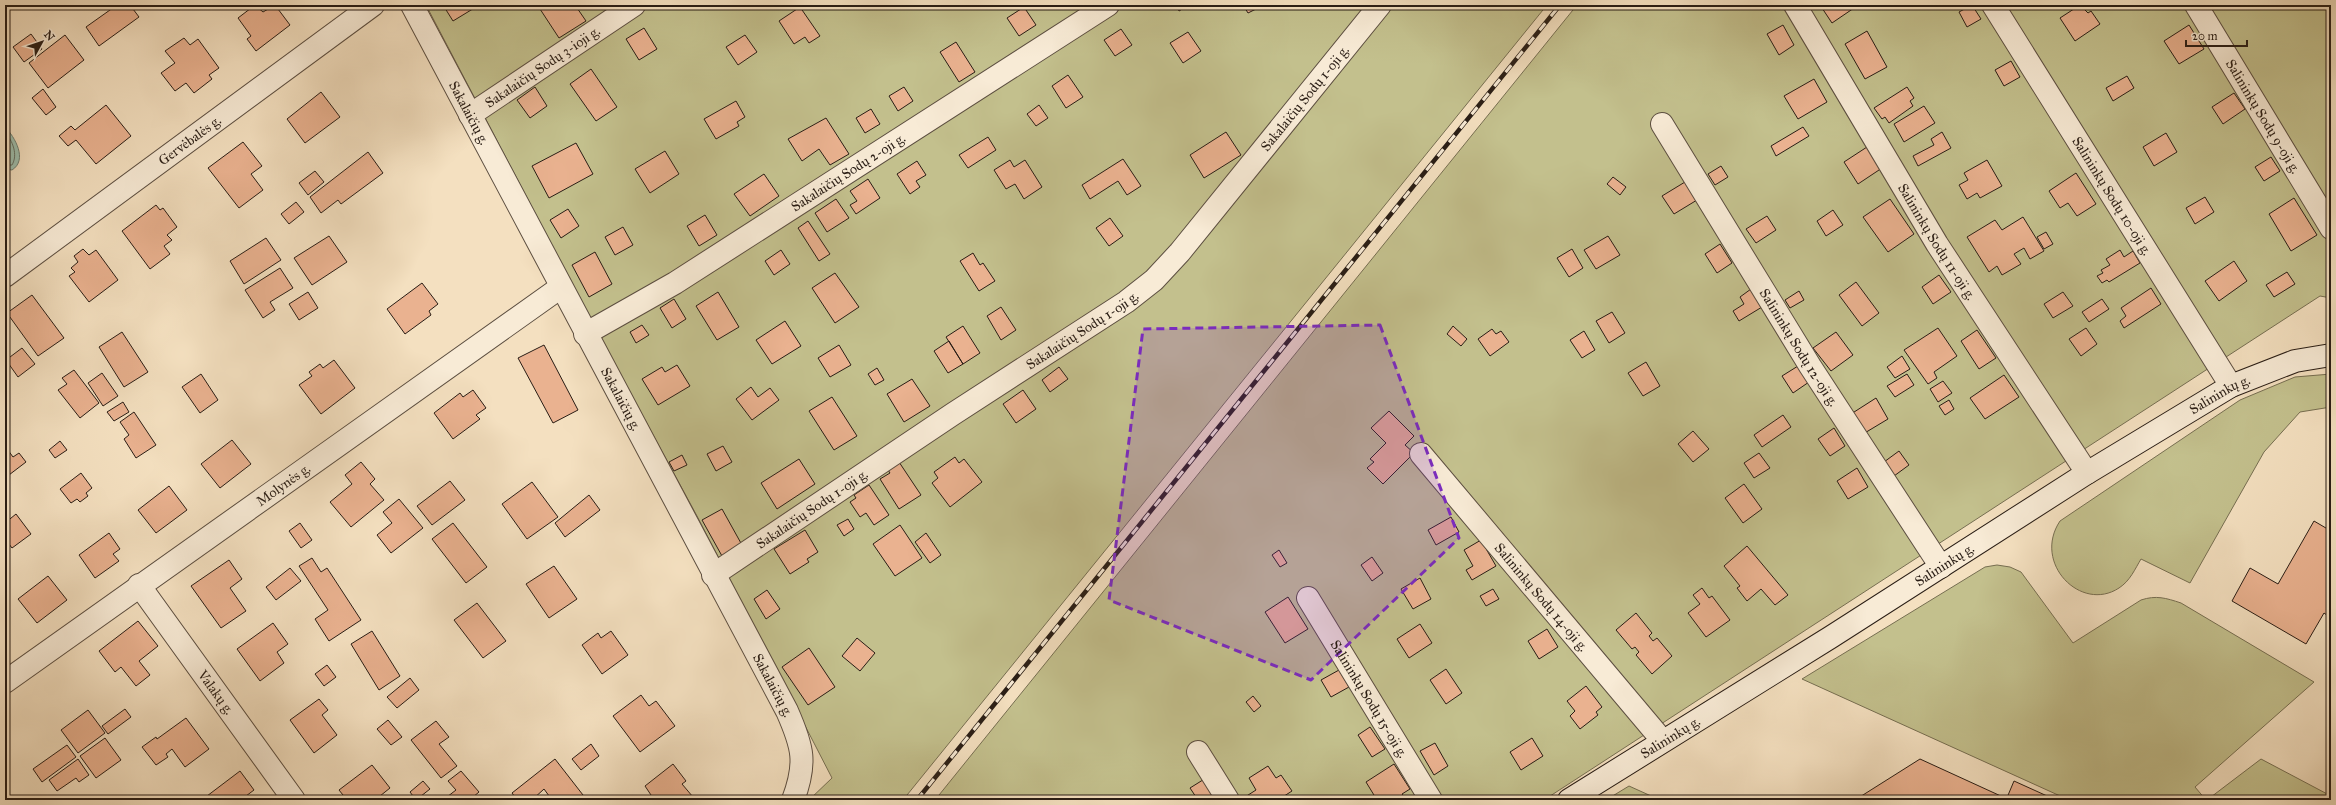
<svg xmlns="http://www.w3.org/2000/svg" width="2336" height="805" font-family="'IM FELL Great Primer',serif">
  <rect width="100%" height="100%" fill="#f4e0c0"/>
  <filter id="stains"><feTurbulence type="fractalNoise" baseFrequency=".005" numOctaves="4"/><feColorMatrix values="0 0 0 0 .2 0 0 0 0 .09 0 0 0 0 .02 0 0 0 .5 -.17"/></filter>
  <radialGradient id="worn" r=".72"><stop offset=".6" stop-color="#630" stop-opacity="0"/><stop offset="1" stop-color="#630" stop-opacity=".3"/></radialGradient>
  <!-- green -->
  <path fill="#c3c08d" stroke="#766e51" d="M 426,5 L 1547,5 L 903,800 L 809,800 L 832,778 L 697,516 L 602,341 Z
    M 1577,5 L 2331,5 L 2331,298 L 2320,296 L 1544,800 L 935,800 Z
    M 2331,374 L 2331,407 L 2300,412 L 2264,452 L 2190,583 L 2141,559 C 2135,569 2130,581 2119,588 C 2081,613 2032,563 2060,521 L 2240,400 L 2295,377 Z
    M 1997,565 L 2010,567 L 2021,572 L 2073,643 L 2141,600 C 2156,595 2166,598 2181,603 L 2314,682 L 2195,787 L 2206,800 L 2069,800 L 1802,679 L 1985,567 Z
    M 2261,759 L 2331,796 L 2331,800 L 2207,800 Z
    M 1629,786 L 1660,800 L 1606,800 Z"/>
  <!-- water -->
  <path fill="#9dbead" stroke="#6f7e70" d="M 5,127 C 15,137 28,160 12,170 L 5,169 Z"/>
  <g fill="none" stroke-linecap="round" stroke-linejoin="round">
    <!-- shore -->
    <path stroke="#636e61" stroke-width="1" d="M 5,132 C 13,141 18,155 12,165 L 5,165"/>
  </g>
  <!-- building -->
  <path fill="#eab290" stroke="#291d15" d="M 117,5 L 130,5 L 139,17 L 99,46 L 86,27 Z
    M 255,5 L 263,12 L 275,5 L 290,25 L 256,51 L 247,39 L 251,36 L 238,18 Z
    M 443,5 L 475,5 L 476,7 L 453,21 Z
    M 547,5 L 575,5 L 586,21 L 559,38 L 540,9 Z
    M 1176,5 L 1189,5 L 1179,11 Z
    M 1243,5 L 1254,5 L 1256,9 L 1248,13 Z
    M 1820,5 L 1852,5 L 1854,8 L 1832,23 Z
    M 1972,5 L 1981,19 L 1967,27 L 1959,12 Z
    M 2080,5 L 2088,13 L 2091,11 L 2100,24 L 2075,41 L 2060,18 Z
    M 800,7 L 820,36 L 809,43 L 805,37 L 794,44 L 779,21 Z
    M 1024,7 L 1036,25 L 1019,36 L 1007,18 Z
    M 1783,25 L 1794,45 L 1779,55 L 1767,34 Z
    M 2189,25 L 2204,49 L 2179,64 L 2164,41 Z
    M 644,28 L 657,49 L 639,60 L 626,39 Z
    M 1121,29 L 1132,45 L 1115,56 L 1104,40 Z
    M 1867,31 L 1887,67 L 1865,79 L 1845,44 Z
    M 1188,32 L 1201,51 L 1183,63 L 1170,43 Z
    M 31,34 L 42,49 L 24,62 L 13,47 Z
    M 65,35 L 84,60 L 48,88 L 29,63 Z
    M 745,35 L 757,52 L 738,65 L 726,47 Z
    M 184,38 L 190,45 L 198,39 L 219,68 L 209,75 L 212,79 L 194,93 L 186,83 L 175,91 L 161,73 L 175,63 L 165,51 Z
    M 956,42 L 975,72 L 959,82 L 940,52 Z
    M 2011,61 L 2020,77 L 2004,86 L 1995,70 Z
    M 591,69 L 617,107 L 596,121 L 570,84 Z
    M 1068,75 L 1083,97 L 1066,108 L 1052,86 Z
    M 2127,76 L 2134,88 L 2113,101 L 2106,88 Z
    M 1814,79 L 1827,102 L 1798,119 L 1784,96 Z
    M 535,87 L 547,106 L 530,118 L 517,100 Z
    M 904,87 L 913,101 L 898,111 L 889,96 Z
    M 1907,87 L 1914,98 L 1910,101 L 1913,106 L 1889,123 L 1885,117 L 1882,119 L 1874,108 Z
    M 43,89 L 56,107 L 46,115 L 32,98 Z
    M 321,92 L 340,117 L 305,143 L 287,119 Z
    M 2234,93 L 2245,109 L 2223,124 L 2212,107 Z
    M 736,101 L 745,117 L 737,122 L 739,126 L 716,139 L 704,119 Z
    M 106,105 L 131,136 L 96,164 L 76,140 L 68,146 L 59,136 L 71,126 L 75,130 Z
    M 1039,105 L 1048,118 L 1036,126 L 1027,114 Z
    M 1924,106 L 1935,123 L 1904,142 L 1894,124 Z
    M 871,109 L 880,124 L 865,133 L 856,118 Z
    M 826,118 L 849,154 L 830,165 L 819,149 L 802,161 L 788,139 Z
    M 1803,127 L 1809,136 L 1776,156 L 1771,146 Z
    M 1226,132 L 1241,155 L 1204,178 L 1190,155 Z
    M 1942,132 L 1951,148 L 1918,166 L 1913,156 L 1934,145 L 1931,139 Z
    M 2166,133 L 2177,152 L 2154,166 L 2143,147 Z
    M 988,137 L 996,150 L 968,168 L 959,155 Z
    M 243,142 L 262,166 L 251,174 L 263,190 L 239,208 L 208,168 Z
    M 576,143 L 593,174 L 549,198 L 532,166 Z
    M 1867,147 L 1882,168 L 1858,184 L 1844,162 Z
    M 665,151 L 679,174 L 650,193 L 635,169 Z
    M 368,152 L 383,173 L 341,204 L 338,200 L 321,213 L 310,197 Z
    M 2271,157 L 2280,171 L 2264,181 L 2255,167 Z
    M 1123,159 L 1141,186 L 1127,195 L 1118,181 L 1090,199 L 1082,185 Z
    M 1010,160 L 1014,167 L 1025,160 L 1042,187 L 1024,199 L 1015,184 L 1006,189 L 994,170 Z
    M 1987,160 L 2002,186 L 1980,198 L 1977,193 L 1967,199 L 1959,185 L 1968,180 L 1964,173 Z
    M 917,161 L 926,175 L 916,181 L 920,187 L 910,194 L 897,174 Z
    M 1721,166 L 1728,177 L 1715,185 L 1708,174 Z
    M 315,171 L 324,182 L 308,195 L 299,183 Z
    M 2076,173 L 2096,204 L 2077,216 L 2068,203 L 2060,208 L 2049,191 Z
    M 764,174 L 779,196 L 750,216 L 734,194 Z
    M 1613,177 L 1626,187 L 1620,195 L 1607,184 Z
    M 868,179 L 880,198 L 856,214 L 850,205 L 857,201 L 850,191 Z
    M 1685,182 L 1697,200 L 1674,214 L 1662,196 Z
    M 2205,197 L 2214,212 L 2195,224 L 2186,208 Z
    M 2294,198 L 2317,235 L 2291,251 L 2269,214 Z
    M 836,199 L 849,218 L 827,232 L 815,213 Z
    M 1890,199 L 1914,234 L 1888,252 L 1863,217 Z
    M 296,202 L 304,212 L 289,224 L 281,214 Z
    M 156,205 L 160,210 L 163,208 L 177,227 L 167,235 L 172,240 L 164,246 L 170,254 L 150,269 L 122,231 Z
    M 568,209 L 579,226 L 561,238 L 550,220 Z
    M 1833,210 L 1843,225 L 1826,236 L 1817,221 Z
    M 705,215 L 717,235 L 699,246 L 687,226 Z
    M 1767,216 L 1776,230 L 1756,243 L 1746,229 Z
    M 2023,217 L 2044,251 L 2030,259 L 2024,248 L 2014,254 L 2021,264 L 2002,275 L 1997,266 L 1989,272 L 1967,237 L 1995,220 L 2002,230 Z
    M 1110,218 L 1123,236 L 1109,246 L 1096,228 Z
    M 808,221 L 830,254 L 819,261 L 798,228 Z
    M 623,227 L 633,245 L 615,255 L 605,237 Z
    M 2046,232 L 2053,244 L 2044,249 L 2037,237 Z
    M 329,236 L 347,262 L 312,285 L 294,258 Z
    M 1608,236 L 1620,255 L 1596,269 L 1584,250 Z
    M 266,238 L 281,260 L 244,284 L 230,261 Z
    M 1720,244 L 1732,263 L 1717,273 L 1705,254 Z
    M 83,249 L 89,255 L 96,250 L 118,280 L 89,302 L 69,276 L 75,272 L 71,268 L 78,262 L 74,256 Z
    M 1572,249 L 1583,268 L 1569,277 L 1557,258 Z
    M 781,250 L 790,264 L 774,275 L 765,261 Z
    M 2120,250 L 2124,257 L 2133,251 L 2140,263 L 2109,282 L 2107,280 L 2102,283 L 2097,276 L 2103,273 L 2101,270 L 2110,265 L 2106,259 Z
    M 595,252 L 612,284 L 589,297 L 572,265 Z
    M 973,253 L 980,265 L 983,263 L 995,281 L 979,291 L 960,261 Z
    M 2234,261 L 2247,281 L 2219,301 L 2205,281 Z
    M 280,268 L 293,288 L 270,302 L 275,310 L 263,318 L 245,290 Z
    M 2287,272 L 2295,284 L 2274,297 L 2266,285 Z
    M 835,273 L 859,307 L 835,323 L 812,288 Z
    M 1939,275 L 1951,292 L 1933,304 L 1922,287 Z
    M 1856,282 L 1879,313 L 1862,326 L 1839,295 Z
    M 422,283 L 438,304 L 429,311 L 431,315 L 405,334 L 387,309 Z
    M 2151,288 L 2161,304 L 2124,328 L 2120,321 L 2126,316 L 2121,308 Z
    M 1751,289 L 1762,307 L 1739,321 L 1733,311 L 1744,304 L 1740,297 Z
    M 1799,291 L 1804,300 L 1790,308 L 1785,300 Z
    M 308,292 L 318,308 L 299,320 L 289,304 Z
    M 718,292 L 739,327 L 717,340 L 696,306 Z
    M 2063,292 L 2073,306 L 2053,318 L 2044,304 Z
    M 32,295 L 64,338 L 38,356 L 7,313 Z
    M 674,299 L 686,319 L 672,328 L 660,308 Z
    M 2102,299 L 2109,309 L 2089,322 L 2082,312 Z
    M 1001,307 L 1016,330 L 1001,340 L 987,316 Z
    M 1612,312 L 1625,333 L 1609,343 L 1596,321 Z
    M 785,321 L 801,346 L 772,364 L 756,340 Z
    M 642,325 L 649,335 L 636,343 L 630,332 Z
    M 963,326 L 980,353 L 963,364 L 946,337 Z
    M 1453,326 L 1467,339 L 1461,346 L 1447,334 Z
    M 1938,328 L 1957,356 L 1934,372 L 1937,378 L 1928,384 L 1904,350 Z
    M 2086,328 L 2097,344 L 2081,356 L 2069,339 Z
    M 1492,329 L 1496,334 L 1501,331 L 1509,342 L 1490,356 L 1478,339 Z
    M 1977,330 L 1996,358 L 1979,369 L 1961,341 Z
    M 1584,331 L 1595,350 L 1582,358 L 1570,340 Z
    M 122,332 L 148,372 L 124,387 L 99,347 Z
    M 1836,332 L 1853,355 L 1831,371 L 1813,348 Z
    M 949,341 L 963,364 L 948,373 L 934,351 Z
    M 544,345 L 578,410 L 553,423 L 518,358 Z
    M 839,345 L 851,365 L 830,377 L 818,358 Z
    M 22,348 L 35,364 L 18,377 L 6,360 Z
    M 1902,356 L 1910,369 L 1895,378 L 1887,367 Z
    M 334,360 L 355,388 L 321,414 L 299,385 L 312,376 L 309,372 L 320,364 L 323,368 Z
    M 1646,362 L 1660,386 L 1643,396 L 1628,373 Z
    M 677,365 L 690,386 L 658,405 L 642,379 L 662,367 L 665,372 Z
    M 1798,366 L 1809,382 L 1793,393 L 1782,376 Z
    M 1059,367 L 1068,379 L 1050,392 L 1042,380 Z
    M 877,368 L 884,380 L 875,385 L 868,374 Z
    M 74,370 L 99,403 L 80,418 L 58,390 L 67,384 L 62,378 Z
    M 102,373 L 118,396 L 103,406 L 88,383 Z
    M 201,374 L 218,400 L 200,413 L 182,387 Z
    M 1907,374 L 1914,385 L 1895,397 L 1887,386 Z
    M 2004,375 L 2019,397 L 1985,419 L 1970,398 Z
    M 912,379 L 930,406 L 904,422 L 887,394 Z
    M 1943,381 L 1952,393 L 1938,402 L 1930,389 Z
    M 751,387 L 758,397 L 770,388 L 779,400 L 752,420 L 736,399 Z
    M 473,390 L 486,408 L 476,415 L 480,419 L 453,439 L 434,413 L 460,393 L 463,397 Z
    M 1023,390 L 1036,409 L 1016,423 L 1003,404 Z
    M 832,397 L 857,436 L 834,450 L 809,411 Z
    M 1876,398 L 1888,419 L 1863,434 L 1851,414 Z
    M 1949,400 L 1954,409 L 1945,415 L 1939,406 Z
    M 123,402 L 129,412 L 114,421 L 107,412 Z
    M 1389,411 L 1414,436 L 1405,445 L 1414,453 L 1383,484 L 1367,468 L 1374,462 L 1370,459 L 1386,443 L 1371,428 Z
    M 134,412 L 156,445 L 136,458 L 124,439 L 129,435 L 120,422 Z
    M 1783,415 L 1791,427 L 1762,447 L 1754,435 Z
    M 1834,428 L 1845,446 L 1830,456 L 1818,439 Z
    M 1693,431 L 1709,449 L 1693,462 L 1678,444 Z
    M 232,440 L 251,464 L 220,488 L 201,464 Z
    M 60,441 L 67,450 L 55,458 L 49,450 Z
    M 5,446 L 13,457 L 19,453 L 26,462 L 5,478 Z
    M 723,446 L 732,462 L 716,471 L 707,454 Z
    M 1899,451 L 1909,465 L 1894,476 L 1884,462 Z
    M 1759,453 L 1770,468 L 1754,478 L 1744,463 Z
    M 682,455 L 687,465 L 674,471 L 669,462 Z
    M 955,457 L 959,463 L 964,459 L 982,482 L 950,507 L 932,483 L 938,478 L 934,472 Z
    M 799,459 L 815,484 L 777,509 L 761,483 Z
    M 361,462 L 375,479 L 370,484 L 384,500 L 351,527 L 330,502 L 352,484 L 345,475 Z
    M 899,462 L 921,495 L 899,509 L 880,479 L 890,473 L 888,470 Z
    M 1857,468 L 1868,487 L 1848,499 L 1837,481 Z
    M 81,473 L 92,488 L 86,493 L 88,496 L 80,502 L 77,499 L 71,503 L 60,489 Z
    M 450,481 L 465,500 L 432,525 L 417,506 Z
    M 532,482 L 558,517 L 527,539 L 502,504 Z
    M 1744,484 L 1762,509 L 1743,523 L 1725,498 Z
    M 869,485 L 889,515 L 874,525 L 866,513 L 860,517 L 850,502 L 856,498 L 854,495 Z
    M 169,486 L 187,510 L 156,533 L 138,510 Z
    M 589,495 L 600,510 L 565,537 L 555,523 Z
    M 399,499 L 423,528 L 391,553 L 377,535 L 392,523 L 383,512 Z
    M 722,509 L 742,545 L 722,556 L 702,520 Z
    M 16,514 L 31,534 L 12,548 L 5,539 L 5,530 L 7,528 L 5,523 Z
    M 1451,517 L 1459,532 L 1436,545 L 1428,530 Z
    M 848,519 L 854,529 L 844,536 L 837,525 Z
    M 2314,521 L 2331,531 L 2331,618 L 2324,613 L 2306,644 L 2232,601 L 2250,568 L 2278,584 Z
    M 300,523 L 312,540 L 301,548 L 289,531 Z
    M 453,523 L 487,567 L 466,583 L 432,539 Z
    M 900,525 L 922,558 L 895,576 L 873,544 Z
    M 805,530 L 818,552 L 807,559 L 809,562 L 790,574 L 774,549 Z
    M 109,533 L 120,549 L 113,554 L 119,561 L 95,578 L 79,555 Z
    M 926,533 L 941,555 L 930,563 L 915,542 Z
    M 1481,540 L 1496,566 L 1472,580 L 1466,570 L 1473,566 L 1464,550 Z
    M 1747,546 L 1788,595 L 1775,605 L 1761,589 L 1747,601 L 1737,588 L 1740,586 L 1724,566 Z
    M 1279,550 L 1287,563 L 1280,567 L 1272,555 Z
    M 1372,557 L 1383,573 L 1372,581 L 1361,565 Z
    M 312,558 L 321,572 L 327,568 L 361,620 L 329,641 L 315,619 L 328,610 L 299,566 Z
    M 229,560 L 242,579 L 230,588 L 246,611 L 221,628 L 191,586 Z
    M 554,566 L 577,599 L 549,618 L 526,584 Z
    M 290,568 L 301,581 L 276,600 L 266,587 Z
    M 48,576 L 67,600 L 37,623 L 18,599 Z
    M 1420,578 L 1431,599 L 1413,609 L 1401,589 Z
    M 1702,588 L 1709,598 L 1712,596 L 1730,620 L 1706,637 L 1688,613 L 1700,604 L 1693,595 Z
    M 1493,589 L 1499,599 L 1486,606 L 1480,596 Z
    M 767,590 L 780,609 L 766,619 L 754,599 Z
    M 1288,597 L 1308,629 L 1285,643 L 1265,612 Z
    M 477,603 L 506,641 L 483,658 L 454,620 Z
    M 1636,613 L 1652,633 L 1649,636 L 1653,641 L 1657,638 L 1672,656 L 1652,674 L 1636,655 L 1639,652 L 1635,647 L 1632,649 L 1616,630 Z
    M 138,621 L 158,646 L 139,661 L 150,675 L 136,686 L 121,667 L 115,672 L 99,651 Z
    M 273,623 L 288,644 L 277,652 L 284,663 L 260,681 L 237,649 Z
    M 1420,624 L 1432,643 L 1409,658 L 1397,639 Z
    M 1547,629 L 1558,647 L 1539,659 L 1528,641 Z
    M 372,631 L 400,676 L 379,690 L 351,644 Z
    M 611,631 L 628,655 L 602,674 L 582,645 L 598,633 L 601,638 Z
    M 857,638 L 875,653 L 860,671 L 842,656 Z
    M 809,648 L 835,687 L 808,705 L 782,667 Z
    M 327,665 L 336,677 L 324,686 L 315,674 Z
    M 1446,669 L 1462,693 L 1446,704 L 1430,680 Z
    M 1339,670 L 1349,687 L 1331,697 L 1321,680 Z
    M 410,678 L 419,690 L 397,708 L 387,697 Z
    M 1586,686 L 1602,707 L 1596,712 L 1598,715 L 1580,729 L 1570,716 L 1575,711 L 1567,701 Z
    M 641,695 L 649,706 L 656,701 L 675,726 L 640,752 L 613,716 Z
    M 1253,696 L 1261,706 L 1254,712 L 1246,702 Z
    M 319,699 L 328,710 L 322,715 L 337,735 L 314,753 L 290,720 Z
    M 125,709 L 131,717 L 108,734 L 102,726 Z
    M 88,710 L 105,733 L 78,753 L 61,730 Z
    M 186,718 L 209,749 L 185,767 L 172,749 L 166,754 L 168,757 L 156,765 L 142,747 L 156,737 L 157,739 Z
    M 388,720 L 402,737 L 391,745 L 377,729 Z
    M 436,721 L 449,737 L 439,744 L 457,766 L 441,778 L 411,740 Z
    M 1370,727 L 1385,749 L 1372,757 L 1358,735 Z
    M 105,738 L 121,760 L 96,778 L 80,756 Z
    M 1532,738 L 1543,756 L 1521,770 L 1510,752 Z
    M 1435,743 L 1448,766 L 1434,775 L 1420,751 Z
    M 591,744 L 599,756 L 581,770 L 572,759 Z
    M 67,745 L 76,757 L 42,782 L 33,769 Z
    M 78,759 L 89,775 L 79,782 L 76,778 L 57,791 L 49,780 Z
    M 555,759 L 583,795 L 577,800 L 552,800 L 544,789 L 532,800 L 517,800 L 512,793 Z
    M 1920,759 L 2003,797 L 1999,800 L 1855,800 Z
    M 673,764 L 686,781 L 682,784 L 693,797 L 689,800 L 647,800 L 651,795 L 645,786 Z
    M 1394,764 L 1410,789 L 1402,794 L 1406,799 L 1377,800 L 1366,782 Z
    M 372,765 L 390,788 L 375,800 L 347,800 L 339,790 Z
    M 1268,766 L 1276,778 L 1281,775 L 1292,791 L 1278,800 L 1246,800 L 1245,797 L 1256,790 L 1249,778 Z
    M 240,771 L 254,790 L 242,799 L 243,800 L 210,800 L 207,796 Z
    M 461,771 L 479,792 L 473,797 L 475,800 L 443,800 L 456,790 L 448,781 Z
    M 1206,778 L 1217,795 L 1209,800 L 1198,800 L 1190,788 Z
    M 423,781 L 430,789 L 416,800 L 410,792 Z
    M 2014,781 L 2056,800 L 2006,800 Z"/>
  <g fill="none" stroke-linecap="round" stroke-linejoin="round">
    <!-- street casing -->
    <g stroke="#5c4e40" stroke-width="24">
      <g id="street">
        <path id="s1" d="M 412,5 L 787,711 C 803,747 807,763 793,800"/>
        <path id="s2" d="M 1795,5 L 1937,244 L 2087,473"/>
        <path id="s3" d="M 1993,5 L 2231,386"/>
        <path id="s4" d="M 2196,5 L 2331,228"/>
        <path id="s5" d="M 470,115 L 634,5"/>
        <path id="s6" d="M 1662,124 L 1810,366 L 1941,567"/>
        <path id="s7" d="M 5,276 L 373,5"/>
        <path id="s8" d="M 585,334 L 675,283 L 1108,5"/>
        <path id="s9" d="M 1421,454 L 1662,740"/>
        <path id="s10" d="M 713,575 L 953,414 L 1126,302 L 1154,280 L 1180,252 L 1380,5"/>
        <path id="s11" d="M 139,585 L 294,800"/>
        <path id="s12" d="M 1308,598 L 1431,800"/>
        <path id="s13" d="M 5,682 L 561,287"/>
        <path d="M 1198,752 L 1228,800"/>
      </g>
    </g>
    <!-- secondary casing -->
    <g stroke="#291d15" stroke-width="24">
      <g id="secondary">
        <path id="s14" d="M 1569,800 L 1831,637 L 2087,473 L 2231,386 L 2295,361 L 2331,355"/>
      </g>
    </g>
    <!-- street -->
    <use href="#street" stroke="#f8ebd6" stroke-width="22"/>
    <!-- secondary -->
    <use href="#secondary" stroke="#f8ebd6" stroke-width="22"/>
    <!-- rail casing -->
    <g stroke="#291d15" stroke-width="4.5">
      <path id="rail" d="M 917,800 L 1560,5"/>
    </g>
    <!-- rail -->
    <use href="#rail" stroke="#f8ebd6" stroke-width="3" stroke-dasharray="9" stroke-linecap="butt"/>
  </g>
  <!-- marked area -->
  <path fill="#7b2cbf" fill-opacity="0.2" stroke="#7b2cbf" stroke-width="3" stroke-dasharray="8 5" stroke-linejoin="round" d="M 1380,325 L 1459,538 L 1311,680 L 1109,600 L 1143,329 Z"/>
  <g text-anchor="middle" stroke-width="3" stroke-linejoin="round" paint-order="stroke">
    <!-- street labels -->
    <g font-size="14" fill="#291d15" stroke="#f8ebd6">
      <text dy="5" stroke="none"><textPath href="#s5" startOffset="87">Sakalaičių Sodų 3-ioji g.</textPath></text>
      <text dy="5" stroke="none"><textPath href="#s10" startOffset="767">Sakalaičių Sodų 1-oji g.</textPath></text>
      <text dy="5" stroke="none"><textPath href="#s1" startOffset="122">Sakalaičių g.</textPath></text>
      <text dy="5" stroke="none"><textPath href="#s4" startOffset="130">Salininkų Sodų 9-oji g.</textPath></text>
      <text dy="5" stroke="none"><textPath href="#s7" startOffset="229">Gervėbalės g.</textPath></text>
      <text dy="5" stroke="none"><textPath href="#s8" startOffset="309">Sakalaičių Sodų 2-oji g.</textPath></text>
      <text dy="5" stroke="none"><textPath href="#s3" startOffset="225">Salininkų Sodų 10-oji g.</textPath></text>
      <text dy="5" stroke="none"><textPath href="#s2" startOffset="276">Salininkų Sodų 11-oji g.</textPath></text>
      <text dy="5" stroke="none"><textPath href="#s10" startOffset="443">Sakalaičių Sodų 1-oji g.</textPath></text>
      <text dy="5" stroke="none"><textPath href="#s6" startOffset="262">Salininkų Sodų 12-oji g.</textPath></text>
      <text dy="5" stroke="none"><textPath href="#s14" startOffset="767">Salininkų g.</textPath></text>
      <text dy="5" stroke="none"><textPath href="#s1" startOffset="446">Sakalaičių g.</textPath></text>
      <text dy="5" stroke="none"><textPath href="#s13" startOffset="341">Molynės g.</textPath></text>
      <text dy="5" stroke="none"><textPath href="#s10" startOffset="119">Sakalaičių Sodų 1-oji g.</textPath></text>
      <text dy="5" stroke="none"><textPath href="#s14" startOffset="443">Salininkų g.</textPath></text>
      <text dy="5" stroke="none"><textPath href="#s9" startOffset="187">Salininkų Sodų 14-oji g.</textPath></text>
      <text dy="5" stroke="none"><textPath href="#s1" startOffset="770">Sakalaičių g.</textPath></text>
      <text dy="5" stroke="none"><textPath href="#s11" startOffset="132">Valakų g.</textPath></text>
      <text dy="5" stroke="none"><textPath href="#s12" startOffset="118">Salininkų Sodų 15-oji g.</textPath></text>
      <text dy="5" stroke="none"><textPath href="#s14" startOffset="119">Salininkų g.</textPath></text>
    </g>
  </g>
  <!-- margin -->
  <rect width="2336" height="805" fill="none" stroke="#f4e0c0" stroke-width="20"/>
  <rect x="6" y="6" width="2324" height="793" fill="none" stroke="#291d15" stroke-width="2"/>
  <rect x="10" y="10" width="2316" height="785" fill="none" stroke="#291d15"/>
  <!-- north arrow -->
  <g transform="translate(42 42) rotate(50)" stroke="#f8ebd6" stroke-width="3" paint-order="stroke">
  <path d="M0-3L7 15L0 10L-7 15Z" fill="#291d15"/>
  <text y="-6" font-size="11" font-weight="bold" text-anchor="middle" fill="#291d15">N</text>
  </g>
  <!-- scale -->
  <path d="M2186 40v6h61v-6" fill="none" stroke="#291d15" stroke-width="2"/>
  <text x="2192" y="40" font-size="12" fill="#291d15" stroke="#f8ebd6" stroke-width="3" paint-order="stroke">20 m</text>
  <rect width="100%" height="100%" filter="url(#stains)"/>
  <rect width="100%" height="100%" fill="url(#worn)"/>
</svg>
